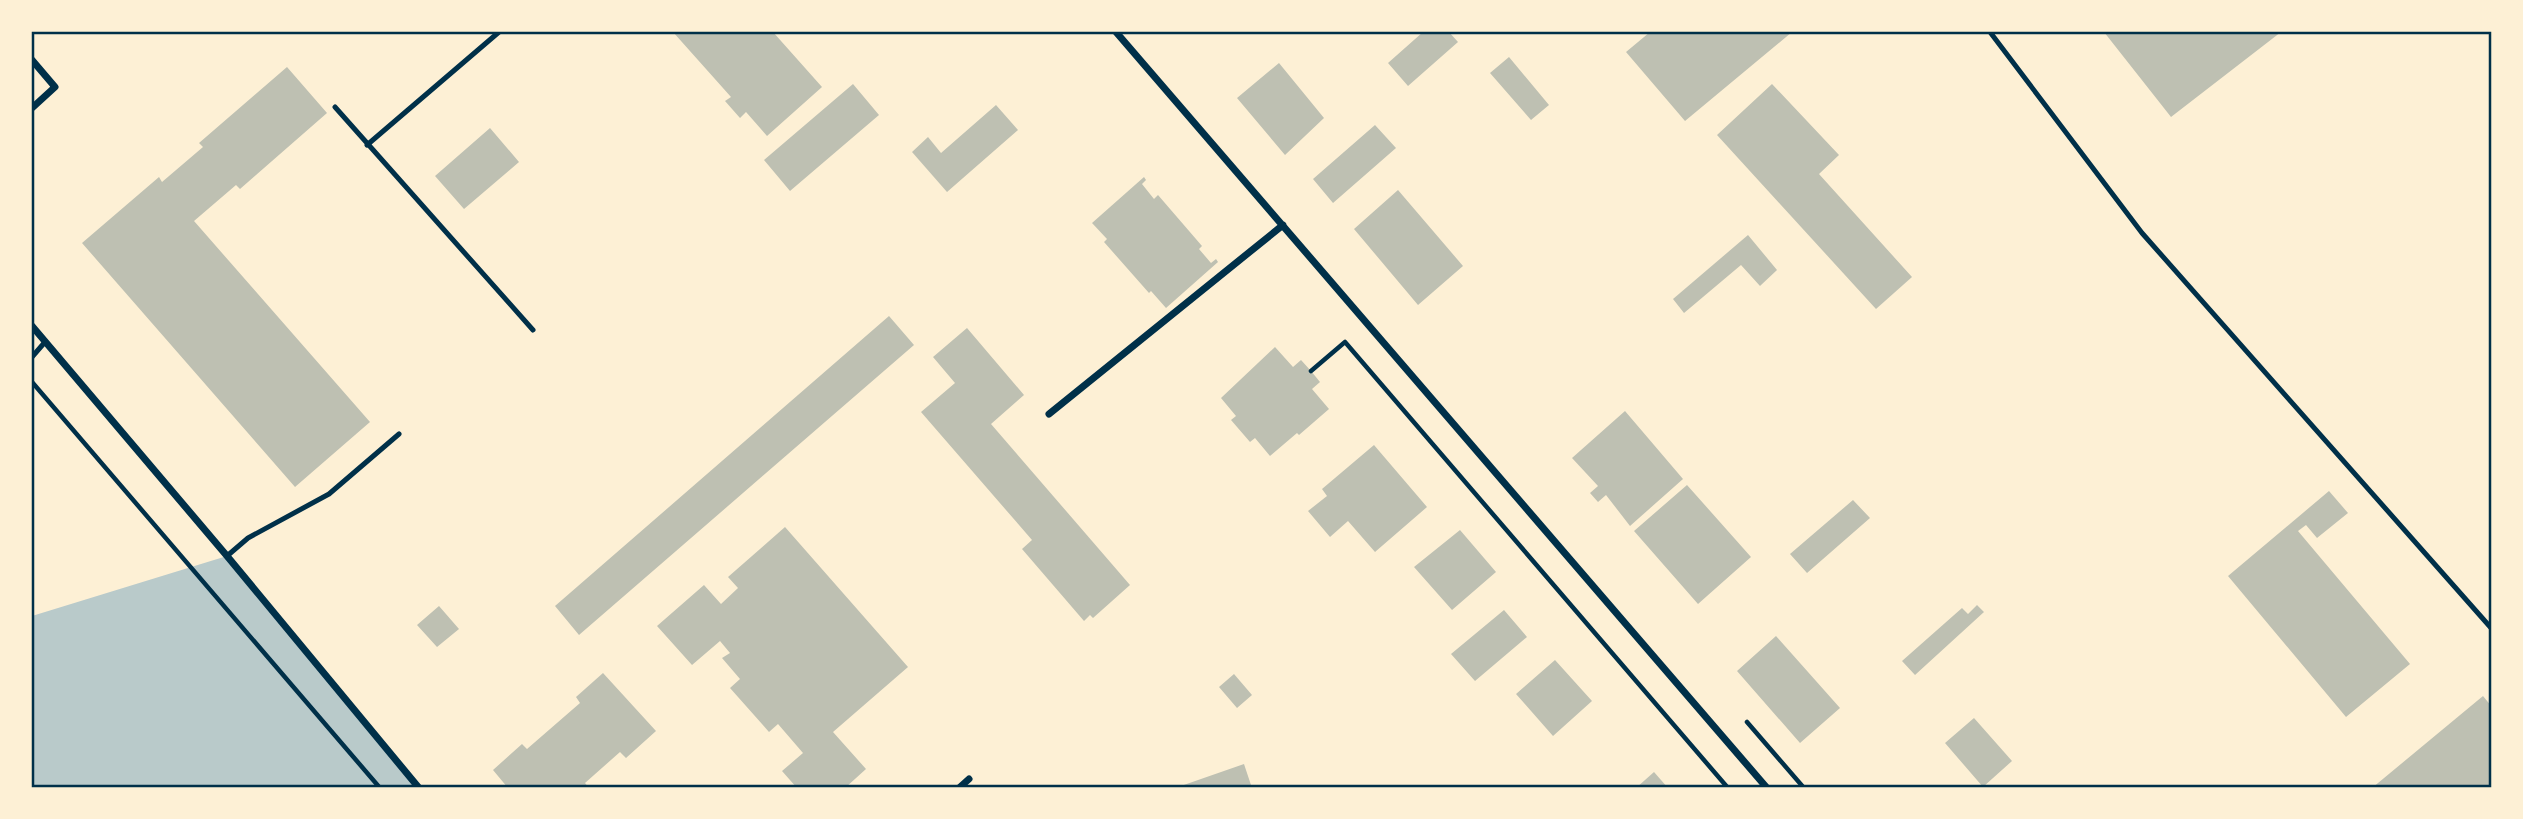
<svg xmlns="http://www.w3.org/2000/svg" width="2523" height="819" font-family="Georgia,serif">
  <rect width="100%" height="100%" fill="#fdf0d5"/>
  <!-- green -->
  <path fill="#b9caca" d="M 227,556 L 419,788 L 32,788 L 32,616 Z"/>
  <!-- building -->
  <path fill="#bec0b2" d="M 673,32 L 773,32 L 822,87 L 767,136 L 746,112 L 740,118 L 725,101 L 731,97 Z
    M 1423,32 L 1449,32 L 1458,42 L 1408,86 L 1388,63 Z
    M 1650,32 L 1792,32 L 1685,121 L 1626,52 Z
    M 2104,32 L 2281,32 L 2171,117 Z
    M 1509,57 L 1549,105 L 1531,120 L 1490,73 Z
    M 1279,63 L 1324,118 L 1285,155 L 1237,98 Z
    M 287,67 L 327,113 L 240,189 L 236,185 L 194,221 L 370,422 L 295,487 L 82,243 L 159,177 L 162,182 L 203,147 L 199,143 Z
    M 853,84 L 879,115 L 790,191 L 764,160 Z
    M 1772,84 L 1839,155 L 1819,174 L 1912,277 L 1876,309 L 1717,135 Z
    M 996,105 L 1018,130 L 947,192 L 912,152 L 928,137 L 941,153 Z
    M 1375,125 L 1396,148 L 1333,203 L 1313,179 Z
    M 490,128 L 519,162 L 464,209 L 435,176 Z
    M 1144,177 L 1146,180 L 1142,184 L 1154,199 L 1158,195 L 1202,246 L 1199,249 L 1211,263 L 1216,259 L 1218,262 L 1166,308 L 1151,291 L 1149,293 L 1104,242 L 1107,239 L 1092,223 Z
    M 1398,190 L 1463,266 L 1418,305 L 1354,229 Z
    M 1748,235 L 1777,270 L 1760,286 L 1741,265 L 1684,313 L 1673,299 Z
    M 889,316 L 914,345 L 579,635 L 555,606 Z
    M 967,328 L 1024,395 L 991,424 L 1130,585 L 1093,618 L 1090,615 L 1084,621 L 1022,549 L 1032,540 L 921,412 L 955,383 L 933,357 Z
    M 1275,347 L 1293,367 L 1301,360 L 1311,371 L 1320,382 L 1312,389 L 1329,409 L 1299,435 L 1297,433 L 1270,456 L 1255,438 L 1250,442 L 1231,420 L 1236,416 L 1221,398 Z
    M 1625,411 L 1683,479 L 1630,526 L 1606,495 L 1598,502 L 1590,493 L 1598,486 L 1572,458 Z
    M 1374,445 L 1427,507 L 1375,552 L 1348,521 L 1330,537 L 1308,511 L 1327,496 L 1322,489 Z
    M 1687,485 L 1751,557 L 1698,604 L 1634,531 Z
    M 2329,491 L 2348,513 L 2317,538 L 2306,525 L 2298,531 L 2410,664 L 2346,717 L 2228,576 Z
    M 1853,500 L 1870,518 L 1807,573 L 1790,554 Z
    M 785,527 L 908,667 L 833,732 L 866,769 L 845,788 L 797,788 L 782,771 L 803,753 L 778,724 L 769,732 L 730,688 L 740,679 L 722,658 L 730,653 L 720,641 L 692,665 L 657,626 L 704,585 L 721,604 L 738,588 L 728,577 Z
    M 1460,530 L 1496,572 L 1452,610 L 1414,567 Z
    M 1977,605 L 1984,612 L 1915,675 L 1902,661 L 1962,608 L 1968,614 Z
    M 439,606 L 459,629 L 437,647 L 417,625 Z
    M 1504,610 L 1527,637 L 1475,681 L 1451,654 Z
    M 1776,636 L 1840,708 L 1800,743 L 1737,671 Z
    M 1555,660 L 1592,701 L 1553,736 L 1516,694 Z
    M 603,673 L 656,731 L 626,758 L 620,752 L 585,783 L 589,788 L 508,788 L 493,770 L 522,744 L 527,749 L 580,703 L 576,697 Z
    M 1234,674 L 1252,695 L 1237,708 L 1219,687 Z
    M 2483,696 L 2492,707 L 2492,788 L 2372,788 Z
    M 1974,718 L 2012,761 L 1983,787 L 1945,743 Z
    M 1244,764 L 1252,788 L 1178,788 L 1178,787 Z
    M 1654,772 L 1668,788 L 1636,788 Z"/>
  <g fill="none" stroke-linecap="round" stroke-linejoin="round">
    <!-- path -->
    <path stroke="#003049" stroke-width="4.5" d="M 1311,371 L 1345,342 L 1728,788
      M 32,382 L 380,788
      M 1747,722 L 1804,788"/>
    <!-- service -->
    <path stroke="#003049" stroke-width="5" d="M 1990,32 L 2142,233 L 2492,629
      M 335,107 L 533,330
      M 367,145 L 499,32
      M 32,357 L 45,342
      M 227,556 L 248,538 L 329,494 L 399,434"/>
    <!-- minor -->
    <path stroke="#003049" stroke-width="7" d="M 1116,32 L 1767,788
      M 32,60 L 55,87 L 32,108
      M 32,326 L 227,556 L 419,788
      M 1049,414 L 1283,225
      M 959,788 L 969,779"/>
  </g>
  <!-- border -->
  <rect width="2523" height="819" fill="none" stroke="#fdf0d5" stroke-width="66"/>
  <rect x="33" y="33" width="2457" height="753" fill="none" stroke="#003049" stroke-width="2.5"/>
</svg>
